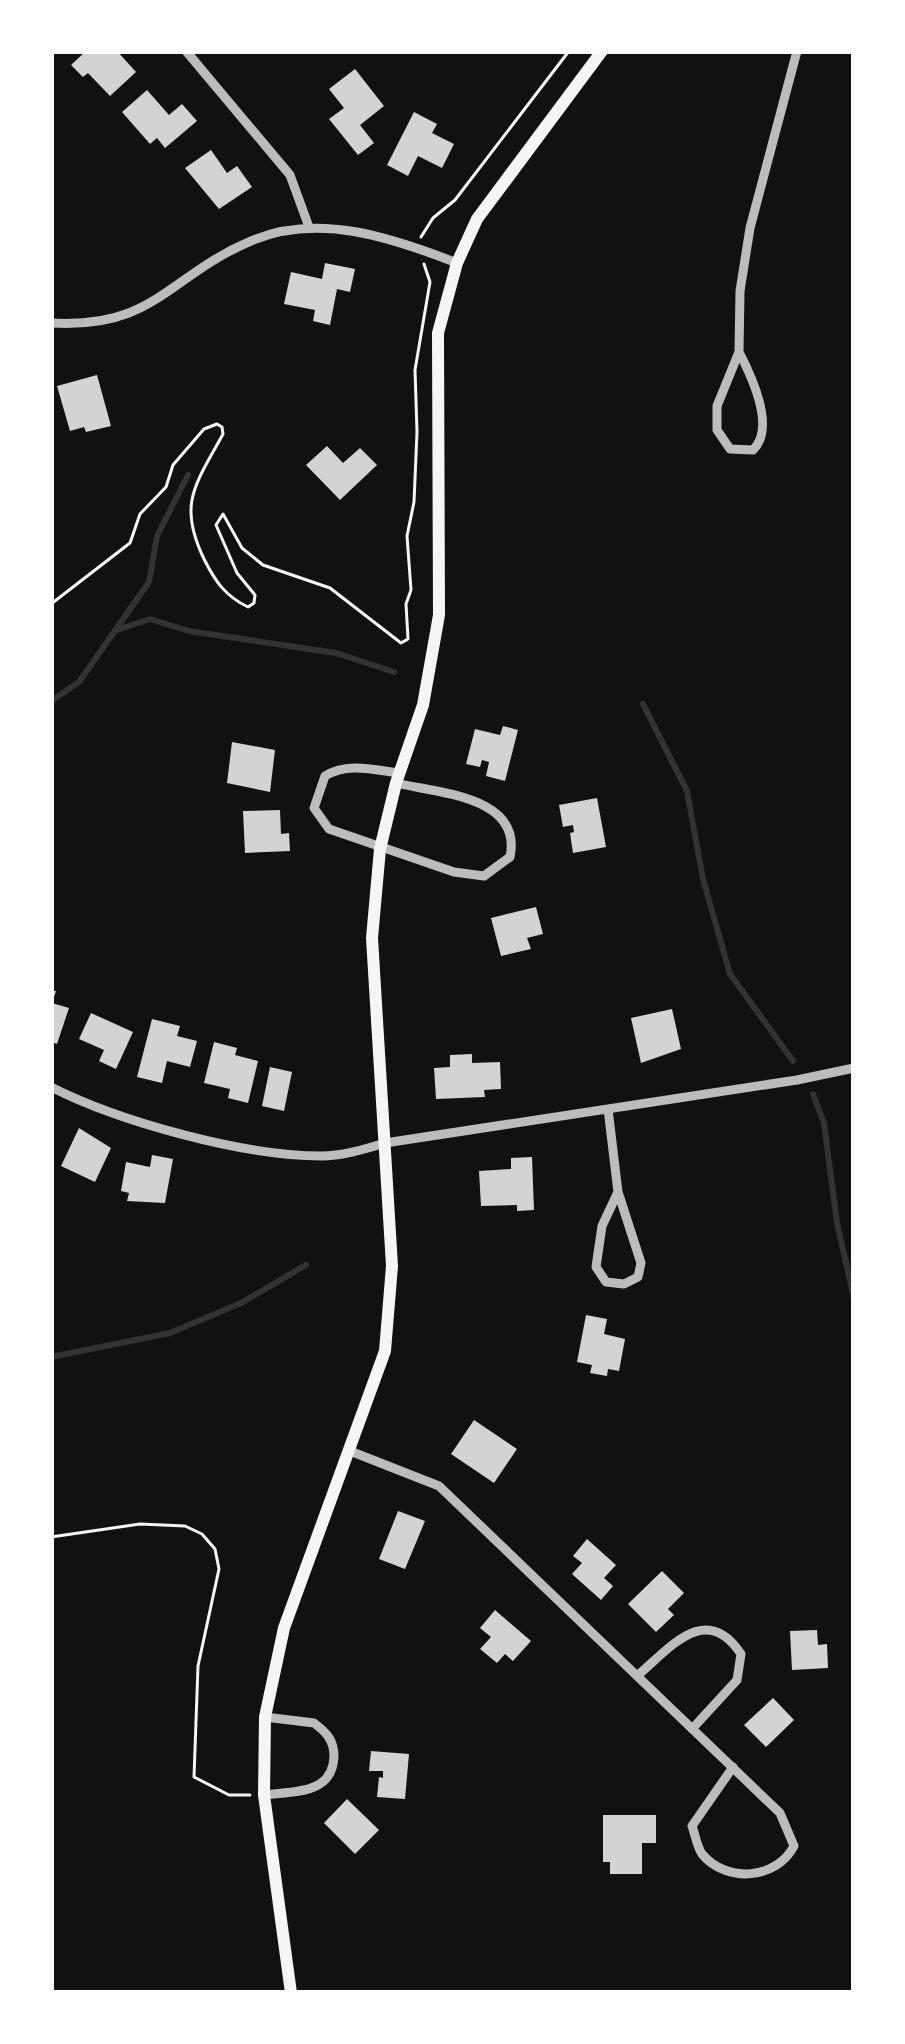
<svg xmlns="http://www.w3.org/2000/svg" width="905" height="2044" font-family="'Nunito Sans',sans-serif">
  <rect width="100%" height="100%" fill="#111"/>
  <g fill="none" stroke-linecap="round" stroke-linejoin="round">
    <!-- stream -->
    <path stroke="#333" stroke-width="6" d="M 117,630 L 150,619 L 189,631 L 336,653 L 394,672
      M 51,701 L 79,682 L 149,582 L 157,536 L 188,475
      M 643,704 L 687,791 L 703,879 L 730,974 L 793,1061
      M 813,1094 L 824,1123 L 837,1223 L 854,1298
      M 51,1357 L 170,1333 L 241,1303 L 306,1265"/>
  </g>
  <!-- building -->
  <path fill="#d3d3d3" d="M 86,51 L 117,51 L 136,72 L 110,96 L 88,73 L 83,77 L 71,65 Z
    M 355,69 L 384,106 L 360,125 L 374,143 L 358,155 L 329,119 L 344,108 L 329,89 Z
    M 147,90 L 169,115 L 182,104 L 197,121 L 165,148 L 157,138 L 150,144 L 122,112 Z
    M 414,112 L 437,124 L 432,133 L 454,144 L 442,168 L 418,156 L 408,176 L 387,165 Z
    M 211,150 L 227,173 L 237,166 L 252,187 L 219,209 L 185,168 Z
    M 325,263 L 355,269 L 350,292 L 337,289 L 330,325 L 313,321 L 315,310 L 284,304 L 291,272 L 322,279 Z
    M 97,375 L 111,426 L 86,432 L 84,427 L 70,431 L 57,386 Z
    M 327,446 L 343,463 L 360,448 L 377,465 L 340,500 L 306,465 Z
    M 503,726 L 518,730 L 505,781 L 486,776 L 489,762 L 482,760 L 480,767 L 466,764 L 475,729 L 500,735 Z
    M 232,742 L 275,750 L 270,792 L 227,783 Z
    M 597,798 L 606,847 L 573,853 L 570,833 L 574,832 L 573,825 L 563,827 L 559,805 Z
    M 280,810 L 281,834 L 289,833 L 290,851 L 245,853 L 243,811 Z
    M 536,907 L 543,934 L 527,938 L 531,949 L 501,956 L 491,918 Z
    M 51,990 L 56,991 L 52,1003 L 69,1008 L 57,1044 L 51,1042 Z
    M 672,1009 L 681,1049 L 641,1063 L 631,1018 Z
    M 91,1013 L 133,1032 L 116,1069 L 99,1061 L 104,1050 L 79,1039 Z
    M 152,1019 L 180,1026 L 177,1036 L 197,1041 L 190,1067 L 167,1061 L 162,1083 L 137,1077 Z
    M 214,1042 L 237,1048 L 235,1055 L 258,1061 L 248,1103 L 228,1098 L 230,1089 L 204,1083 Z
    M 472,1054 L 472,1063 L 500,1062 L 501,1089 L 484,1090 L 485,1097 L 436,1099 L 434,1068 L 450,1067 L 450,1055 Z
    M 270,1067 L 292,1072 L 284,1111 L 262,1106 Z
    M 79,1128 L 111,1148 L 95,1182 L 61,1166 Z
    M 152,1155 L 173,1159 L 165,1203 L 127,1201 L 129,1193 L 121,1191 L 126,1162 L 150,1167 Z
    M 532,1157 L 534,1210 L 517,1211 L 517,1205 L 481,1206 L 479,1171 L 511,1169 L 511,1158 Z
    M 586,1315 L 607,1319 L 604,1334 L 625,1339 L 619,1371 L 608,1369 L 607,1376 L 590,1373 L 592,1365 L 577,1362 Z
    M 474,1420 L 517,1449 L 494,1483 L 451,1454 Z
    M 398,1511 L 425,1521 L 405,1569 L 379,1559 Z
    M 587,1539 L 616,1565 L 604,1578 L 613,1586 L 601,1600 L 572,1574 L 582,1563 L 573,1556 Z
    M 662,1571 L 684,1593 L 668,1609 L 674,1615 L 656,1632 L 628,1604 Z
    M 495,1610 L 531,1641 L 513,1661 L 505,1654 L 497,1663 L 480,1649 L 491,1637 L 480,1628 Z
    M 817,1630 L 818,1645 L 827,1644 L 828,1668 L 792,1670 L 790,1631 Z
    M 773,1698 L 794,1720 L 766,1747 L 744,1725 Z
    M 371,1751 L 409,1754 L 405,1799 L 377,1797 L 379,1777 L 383,1778 L 383,1771 L 369,1771 Z
    M 347,1799 L 379,1830 L 355,1854 L 324,1823 Z
    M 603,1815 L 656,1815 L 656,1843 L 642,1843 L 642,1874 L 610,1874 L 610,1862 L 603,1862 Z"/>
  <g fill="none" stroke-linecap="round" stroke-linejoin="round">
    <!-- path -->
    <path stroke="#f5f5f5" stroke-width="3" d="M 421,237 L 433,218 L 455,200 L 569,51
      M 51,604 L 130,543 L 140,514 L 166,487 L 173,465 L 204,429 L 217,424 L 222,427 L 223,434 C 196,484 177,503 204,559 C 215,581 225,596 248,607 L 254,603 L 255,595 L 237,573 L 216,525 L 223,514 L 242,548 L 263,565 L 330,588 L 401,643 L 408,639 L 406,604 L 411,590 L 407,536 L 414,502 L 417,432 L 415,370 L 430,282 L 424,264
      M 51,1537 L 140,1524 L 185,1526 L 202,1534 L 215,1549 L 219,1569 L 198,1666 L 194,1777 L 229,1795 L 250,1795"/>
    <!-- minor -->
    <path stroke="#bcbcbc" stroke-width="9" d="M 186,51 L 290,175 L 309,227
      M 51,323 C 155,329 168,276 251,241 C 318,212 393,238 457,263
      M 739,352 C 752,377 776,428 753,450 L 730,449 L 717,430 L 717,406 L 739,352 L 740,291 L 750,228 L 797,51
      M 396,783 C 437,793 523,796 510,857 L 484,876 L 454,872 L 329,829 L 314,808 L 325,776 C 348,762 374,770 400,773
      M 51,1087 C 120,1122 244,1156 321,1156 C 343,1156 365,1149 385,1143 L 797,1080 L 854,1068
      M 608,1109 L 618,1192 L 602,1226 L 596,1267 L 606,1282 L 624,1284 L 638,1277 L 641,1263 L 618,1192
      M 350,1451 L 439,1486 L 780,1813 L 794,1846 C 777,1879 727,1884 702,1854 C 697,1847 695,1834 692,1826 L 733,1767
      M 637,1676 C 670,1648 706,1601 741,1654 L 737,1680 L 692,1729
      M 264,1795 C 293,1791 333,1795 334,1756 C 334,1740 326,1732 314,1723 L 265,1717"/>
    <!-- secondary -->
    <path stroke="#f5f5f5" stroke-width="12" d="M 291,1993 L 264,1795 L 265,1717 L 284,1628 L 385,1351 L 392,1266 L 372,938 L 380,849 L 396,783 L 423,705 L 439,615 L 438,333 L 457,263 L 477,219 L 602,51"/>
  </g>
  <!-- border -->
  <rect width="905" height="2044" fill="none" stroke="#ffffff" stroke-width="108"/>
</svg>
